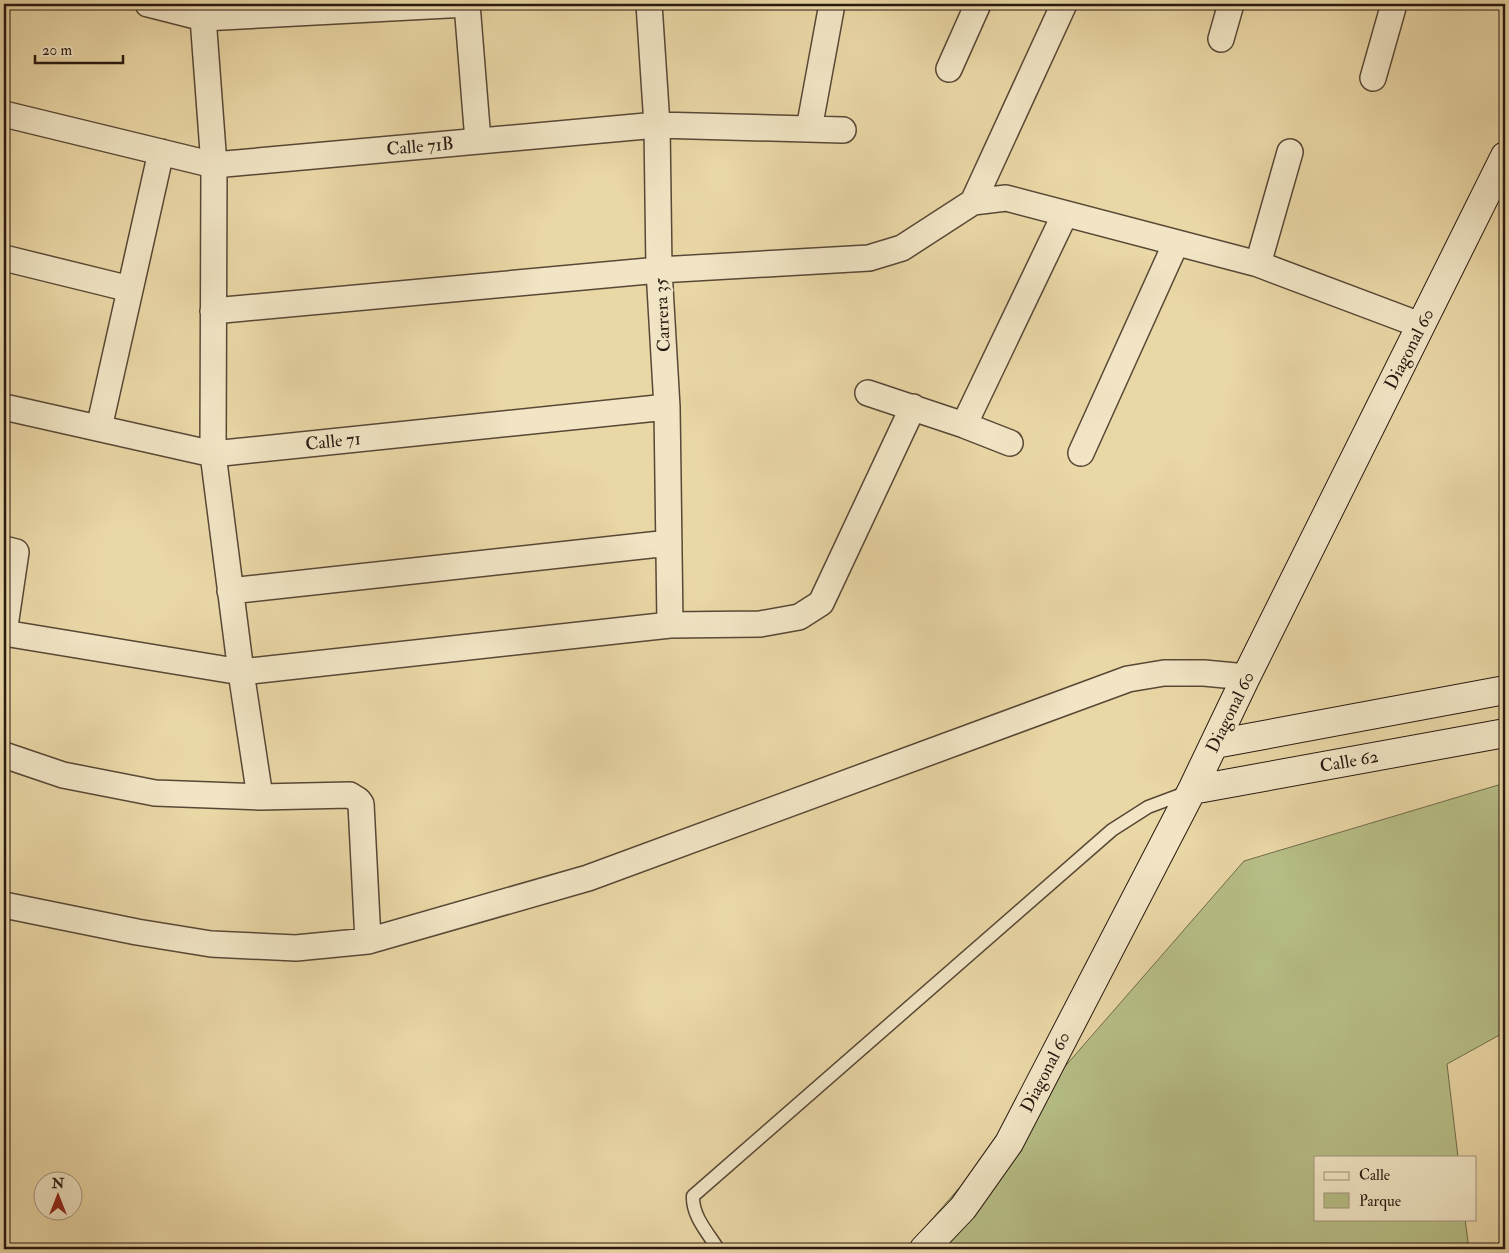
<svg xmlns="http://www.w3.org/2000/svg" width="1509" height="1253" font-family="'IM FELL Double Pica',serif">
  <rect width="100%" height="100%" fill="#ead7a6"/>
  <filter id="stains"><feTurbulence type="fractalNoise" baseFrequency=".004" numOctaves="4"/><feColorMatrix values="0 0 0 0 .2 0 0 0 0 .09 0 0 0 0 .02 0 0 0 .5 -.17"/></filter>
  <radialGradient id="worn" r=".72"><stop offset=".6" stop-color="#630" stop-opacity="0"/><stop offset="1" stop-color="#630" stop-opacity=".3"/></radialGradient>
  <!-- park -->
  <path fill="#b7be86" stroke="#706c4b" d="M 1505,783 L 1505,1032 L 1447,1064 L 1458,1157 L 1315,1157 L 1315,1219 L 1465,1219 L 1469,1249 L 906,1249 L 1244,861 Z"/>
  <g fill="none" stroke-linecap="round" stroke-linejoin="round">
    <!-- service casing -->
    <g stroke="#584836" stroke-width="15">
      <path id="service" d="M 718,1249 C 708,1233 692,1216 693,1196 L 1112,830 L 1148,807 L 1188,792"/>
    </g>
    <!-- minor casing -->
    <g stroke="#584836" stroke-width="28">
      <path id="minor" d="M 148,4 L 203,18 L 467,4
        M 202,4 L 214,165 L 213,454 L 241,672 L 260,797
        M 467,4 L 478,141
        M 649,4 L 657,125 L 659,270 L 667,407 L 670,625
        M 1221,39 L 1231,4
        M 949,69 L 978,4
        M 1373,78 L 1394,4
        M 4,114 L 214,165 L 657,125 L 843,130
        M 809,129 L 832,4
        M 973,202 L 1064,4
        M 4,258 L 130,289
        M 1258,264 L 1290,152
        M 213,311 L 659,270 L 869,258 L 902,248 L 973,202 L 1006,198 L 1258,264 L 1420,325
        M 868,393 L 964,425 L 1010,443
        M 4,407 L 213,454 L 667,407
        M 964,425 L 1065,214
        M 99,428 L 161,152
        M 1081,453 L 1176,243
        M 4,549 L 16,552 L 4,633
        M 230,591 L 669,543
        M 4,633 L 241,672 L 670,625 L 760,624 L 799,617 L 821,603 L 913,407
        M 4,755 L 63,775 L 155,793 L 260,797 L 350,795 L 358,800 L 361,804 L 368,941
        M 4,905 L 137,932 L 211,944 L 296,948 L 368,941 L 588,878 L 1128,679 L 1164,673 L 1204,673 L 1246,677"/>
    </g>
    <!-- secondary casing -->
    <g stroke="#281910" stroke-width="30">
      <path id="secondary" d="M 1215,744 L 1505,690
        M 1192,790 L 1505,733
        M 924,1249 L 963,1208 L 1009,1143 L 1192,790 L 1246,677 L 1505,156"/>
    </g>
    <!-- service -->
    <use href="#service" stroke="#f1e5c5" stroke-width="12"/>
    <!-- minor -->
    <use href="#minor" stroke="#f1e5c5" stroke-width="25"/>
    <!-- secondary -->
    <use href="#secondary" stroke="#f1e5c5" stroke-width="28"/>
  </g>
  <g text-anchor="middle" stroke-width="4.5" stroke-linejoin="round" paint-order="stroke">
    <!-- street labels -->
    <g font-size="18" fill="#281910" stroke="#f1e5c5">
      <text transform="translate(420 146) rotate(-5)" y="6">Calle 71B</text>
      <text transform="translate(662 315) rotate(-93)" y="6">Carrera 35</text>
      <text transform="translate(1409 349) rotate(-63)" y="6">Diagonal 60</text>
      <text transform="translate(333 441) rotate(-6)" y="6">Calle 71</text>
      <text transform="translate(1230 712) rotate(-64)" y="6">Diagonal 60</text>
      <text transform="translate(1349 761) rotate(-10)" y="6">Calle 62</text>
      <text transform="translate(1045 1072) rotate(-63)" y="6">Diagonal 60</text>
    </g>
  </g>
  <!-- margin -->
  <rect width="1509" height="1253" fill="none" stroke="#ead7a6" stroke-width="20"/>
  <rect x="5" y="5" width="1499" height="1243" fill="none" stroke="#281910" stroke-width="2.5"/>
  <rect x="10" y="10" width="1489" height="1233" fill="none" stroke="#281910"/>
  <!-- legend -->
  <rect x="1314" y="1156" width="162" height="65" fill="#f1e5c5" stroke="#a1937d"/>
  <rect x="1324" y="1172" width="25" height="8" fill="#f1e5c5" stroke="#a1937d"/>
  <text x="1359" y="1180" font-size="15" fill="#281910">Calle</text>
  <rect x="1324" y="1193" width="25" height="15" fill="#b7be86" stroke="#a1937d"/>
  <text x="1359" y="1206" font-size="15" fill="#281910">Parque</text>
  <!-- north arrow -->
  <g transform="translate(58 1196)"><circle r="24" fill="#f1e5c5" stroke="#a1937d"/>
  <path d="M0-4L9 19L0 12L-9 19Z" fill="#8f2418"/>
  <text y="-8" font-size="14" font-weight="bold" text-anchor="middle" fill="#281910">N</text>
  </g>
  <!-- scale -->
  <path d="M35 55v8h88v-8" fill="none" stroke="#281910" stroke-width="2.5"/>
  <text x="42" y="55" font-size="15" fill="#281910" stroke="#f1e5c5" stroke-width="4" paint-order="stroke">20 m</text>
  <rect width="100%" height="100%" filter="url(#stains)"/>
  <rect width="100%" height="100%" fill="url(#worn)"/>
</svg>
